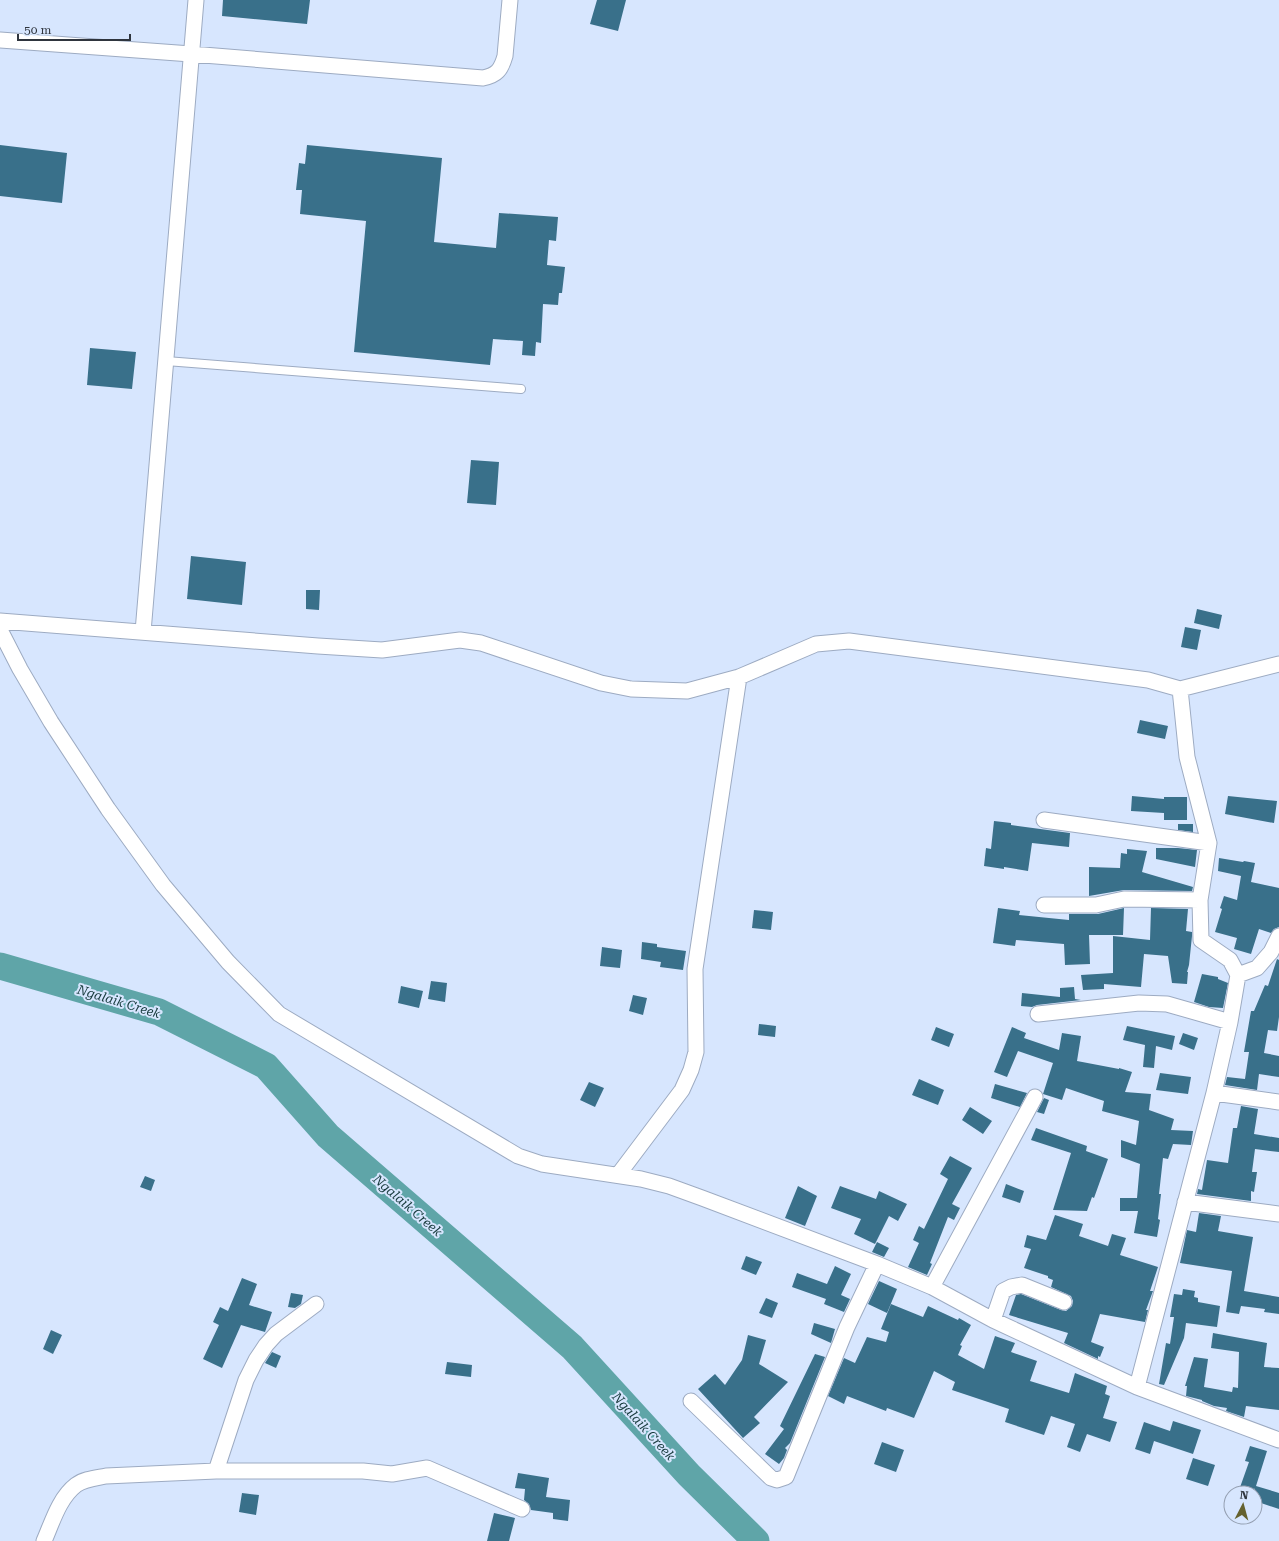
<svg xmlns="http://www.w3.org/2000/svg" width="1279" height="1541" font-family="'Roboto Serif',serif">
  <rect width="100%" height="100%" fill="#d7e6fe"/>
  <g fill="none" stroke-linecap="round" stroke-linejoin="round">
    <!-- river -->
    <path stroke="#5fa5a8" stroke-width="27" d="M 0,966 L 159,1012 L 266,1066 L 328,1136 L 572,1347 L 689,1475 L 756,1541"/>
  </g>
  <!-- building -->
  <path fill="#39708a" d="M 223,0 L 310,0 L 307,24 L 222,16 Z
    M 597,0 L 626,0 L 618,31 L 590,24 Z
    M 0,145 L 67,153 L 62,203 L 0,196 Z
    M 307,145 L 442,158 L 434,242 L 496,248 L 499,213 L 558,217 L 556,241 L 549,240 L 547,265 L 565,267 L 562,293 L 559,293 L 558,305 L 543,304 L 541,343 L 536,342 L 535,356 L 522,355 L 523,341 L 493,339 L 490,365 L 354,352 L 366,221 L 300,214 L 302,190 L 296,190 L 299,163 L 305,164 Z
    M 90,348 L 136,352 L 132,389 L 87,385 Z
    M 471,460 L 499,462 L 496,505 L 467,503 Z
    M 191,556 L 246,562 L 242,605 L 187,599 Z
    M 306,590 L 320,590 L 319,610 L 306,609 Z
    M 1197,609 L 1222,615 L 1219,629 L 1194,623 Z
    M 1185,627 L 1201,630 L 1197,650 L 1181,647 Z
    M 1140,720 L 1168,726 L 1165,739 L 1137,733 Z
    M 1132,796 L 1164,799 L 1164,797 L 1187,797 L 1187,820 L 1164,820 L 1164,813 L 1131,811 Z
    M 1228,796 L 1277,801 L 1274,823 L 1225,814 Z
    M 994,821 L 1011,823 L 1011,825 L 1070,833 L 1069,847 L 1032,843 L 1028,871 L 1004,867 L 1004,869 L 984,866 L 986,848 L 991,849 Z
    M 1178,824 L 1193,824 L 1193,832 L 1178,830 Z
    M 1156,848 L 1178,848 L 1197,850 L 1195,867 L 1156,859 Z
    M 1127,849 L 1147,851 L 1142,872 L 1193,887 L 1192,891 L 1124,890 L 1089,896 L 1089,867 L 1120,868 L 1121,853 L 1127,854 Z
    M 1219,858 L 1243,862 L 1244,861 L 1255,863 L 1251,882 L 1279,888 L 1279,927 L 1274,929 L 1271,933 L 1259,929 L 1251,954 L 1234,949 L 1237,938 L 1215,932 L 1222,909 L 1220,908 L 1224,896 L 1237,900 L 1241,876 L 1218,871 Z
    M 998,908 L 1020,911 L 1019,915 L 1069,920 L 1069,914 L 1098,914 L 1124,908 L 1123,935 L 1089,935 L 1090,964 L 1065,965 L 1064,944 L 1016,940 L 1015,946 L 993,943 Z
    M 1151,908 L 1188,909 L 1186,931 L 1192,932 L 1192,936 L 1189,965 L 1187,972 L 1188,972 L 1187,984 L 1172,983 L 1168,956 L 1144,954 L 1141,987 L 1104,984 L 1104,989 L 1083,990 L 1081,975 L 1113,973 L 1113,936 L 1150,940 Z
    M 754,910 L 773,912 L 771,930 L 752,928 Z
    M 642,942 L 657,944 L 657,947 L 686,951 L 683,970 L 660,967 L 661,962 L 641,959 Z
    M 602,947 L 622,950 L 620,968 L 600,966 Z
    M 1277,959 L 1279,960 L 1279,1017 L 1277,1031 L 1268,1030 L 1264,1053 L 1279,1056 L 1279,1077 L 1259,1074 L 1257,1090 L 1225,1085 L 1227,1077 L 1245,1079 L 1249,1052 L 1244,1052 L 1251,1011 L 1254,1011 L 1265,985 L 1268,986 Z
    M 1202,974 L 1218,977 L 1218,979 L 1228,983 L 1223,1008 L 1209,1007 L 1194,1002 Z
    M 431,981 L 447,983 L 445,1002 L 428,999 Z
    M 401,986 L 423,991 L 419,1008 L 398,1003 Z
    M 1074,987 L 1075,999 L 1081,1000 L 1037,1005 L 1032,1007 L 1021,1006 L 1022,993 L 1060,997 L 1060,988 Z
    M 633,995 L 647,998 L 643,1015 L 629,1011 Z
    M 759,1024 L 776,1026 L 775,1037 L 758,1035 Z
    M 1127,1026 L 1175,1036 L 1172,1050 L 1156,1046 L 1154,1068 L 1143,1067 L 1145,1045 L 1123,1040 Z
    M 936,1027 L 954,1034 L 949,1047 L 931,1040 Z
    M 1012,1027 L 1026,1033 L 1024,1038 L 1059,1050 L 1062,1033 L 1081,1036 L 1077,1061 L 1119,1069 L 1119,1068 L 1132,1072 L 1125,1092 L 1151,1094 L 1149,1110 L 1174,1119 L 1171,1130 L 1193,1131 L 1191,1145 L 1173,1144 L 1168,1159 L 1163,1158 L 1159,1194 L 1161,1194 L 1158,1219 L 1160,1220 L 1157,1237 L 1134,1233 L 1138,1211 L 1120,1211 L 1120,1198 L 1137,1198 L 1140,1164 L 1121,1157 L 1121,1140 L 1136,1145 L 1139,1121 L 1102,1111 L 1104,1101 L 1066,1088 L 1062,1100 L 1043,1094 L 1053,1063 L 1018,1051 L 1007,1077 L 994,1072 Z
    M 1183,1033 L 1198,1038 L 1194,1050 L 1179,1044 Z
    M 1160,1073 L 1191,1077 L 1188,1094 L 1156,1090 Z
    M 919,1079 L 944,1090 L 938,1105 L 912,1095 Z
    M 589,1082 L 604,1088 L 595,1107 L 580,1100 Z
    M 995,1084 L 1027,1093 L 1020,1107 L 991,1098 Z
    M 1044,1098 L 1049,1100 L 1044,1114 L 1037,1112 Z
    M 1241,1106 L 1258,1109 L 1254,1134 L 1279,1138 L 1279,1152 L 1255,1149 L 1252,1172 L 1257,1172 L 1254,1192 L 1251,1191 L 1251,1201 L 1197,1194 L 1198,1189 L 1202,1190 L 1207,1160 L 1228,1163 L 1233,1128 L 1237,1128 Z
    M 970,1107 L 992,1121 L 983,1134 L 962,1120 Z
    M 1036,1128 L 1087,1146 L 1086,1151 L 1108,1159 L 1094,1198 L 1092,1197 L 1087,1211 L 1053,1210 L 1071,1153 L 1031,1140 Z
    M 950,1156 L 972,1168 L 952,1204 L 960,1208 L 954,1220 L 948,1217 L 930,1263 L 932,1264 L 927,1275 L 908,1267 L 919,1243 L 913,1240 L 919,1226 L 924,1229 L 948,1179 L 940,1174 Z
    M 145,1176 L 155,1180 L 151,1191 L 140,1187 Z
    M 1006,1184 L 1024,1191 L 1020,1203 L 1002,1197 Z
    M 798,1186 L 817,1196 L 805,1226 L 785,1218 Z
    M 840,1186 L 876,1199 L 879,1191 L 907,1204 L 898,1221 L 889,1216 L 875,1244 L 854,1234 L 861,1219 L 831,1208 Z
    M 1199,1213 L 1221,1216 L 1218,1231 L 1253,1237 L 1244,1291 L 1279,1297 L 1279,1314 L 1264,1312 L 1265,1309 L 1241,1306 L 1239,1314 L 1226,1312 L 1232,1271 L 1180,1263 L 1187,1230 L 1196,1232 Z
    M 1055,1215 L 1083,1224 L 1079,1236 L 1108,1246 L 1112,1234 L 1126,1238 L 1120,1255 L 1158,1267 L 1150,1291 L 1153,1291 L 1146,1310 L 1148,1310 L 1145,1322 L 1100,1314 L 1091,1342 L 1104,1347 L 1100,1357 L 1098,1356 L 1098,1359 L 1064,1343 L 1068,1333 L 1009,1315 L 1016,1295 L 1021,1294 L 1061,1310 L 1066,1311 L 1072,1306 L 1073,1301 L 1071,1296 L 1051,1287 L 1053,1280 L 1048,1278 L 1048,1276 L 1024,1268 L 1031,1249 L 1024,1247 L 1027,1235 L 1046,1240 Z
    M 877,1242 L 889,1248 L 884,1257 L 872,1252 Z
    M 746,1256 L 762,1262 L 756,1275 L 741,1269 Z
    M 835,1266 L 851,1274 L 841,1295 L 850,1299 L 844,1312 L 824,1304 L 826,1299 L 792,1287 L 797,1273 L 827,1284 Z
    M 242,1278 L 257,1284 L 249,1305 L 272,1312 L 265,1332 L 241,1325 L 222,1368 L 203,1359 L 219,1325 L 213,1322 L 220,1307 L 228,1311 Z
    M 879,1281 L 897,1289 L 887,1313 L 868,1304 Z
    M 1183,1289 L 1195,1291 L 1194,1297 L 1198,1298 L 1198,1302 L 1220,1306 L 1217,1327 L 1186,1323 L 1184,1338 L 1164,1385 L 1159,1384 L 1166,1343 L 1170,1344 L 1174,1317 L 1170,1317 L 1174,1294 L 1182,1295 Z
    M 291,1293 L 303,1295 L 301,1304 L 295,1308 L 288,1307 Z
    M 766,1298 L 778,1303 L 772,1318 L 759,1313 Z
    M 891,1304 L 923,1317 L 928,1306 L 958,1320 L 959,1318 L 971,1325 L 960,1345 L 962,1346 L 958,1355 L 984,1369 L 995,1336 L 1015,1343 L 1011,1352 L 1037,1361 L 1030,1381 L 1069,1393 L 1075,1373 L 1107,1386 L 1105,1394 L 1110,1396 L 1103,1418 L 1117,1422 L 1110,1442 L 1087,1434 L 1080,1452 L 1067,1447 L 1075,1424 L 1051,1416 L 1044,1435 L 1005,1422 L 1009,1409 L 952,1390 L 955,1382 L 934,1371 L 914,1418 L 887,1408 L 886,1411 L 847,1396 L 844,1404 L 828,1396 L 844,1358 L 855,1363 L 867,1337 L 886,1342 L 889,1332 L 881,1329 Z
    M 814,1323 L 835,1329 L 831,1343 L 811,1334 Z
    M 51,1330 L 62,1335 L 53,1354 L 43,1349 Z
    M 1213,1333 L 1267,1343 L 1264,1367 L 1279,1368 L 1279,1410 L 1246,1406 L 1244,1417 L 1226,1411 L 1227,1408 L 1214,1406 L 1202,1401 L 1202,1400 L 1186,1396 L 1187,1386 L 1185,1386 L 1194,1357 L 1208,1359 L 1204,1387 L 1232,1392 L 1233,1387 L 1238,1388 L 1239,1352 L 1211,1348 Z
    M 748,1335 L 766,1340 L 759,1364 L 788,1382 L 754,1417 L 760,1423 L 743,1438 L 698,1389 L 715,1374 L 725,1385 L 742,1360 Z
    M 272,1352 L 281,1356 L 276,1368 L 265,1363 Z
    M 815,1354 L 825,1357 L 790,1443 L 785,1448 L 787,1450 L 784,1458 L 779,1464 L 765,1454 L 784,1429 L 780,1426 Z
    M 447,1362 L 472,1365 L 471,1377 L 445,1374 Z
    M 1173,1421 L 1201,1430 L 1193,1454 L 1154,1441 L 1150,1454 L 1135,1449 L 1144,1422 L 1170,1431 Z
    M 882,1442 L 904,1450 L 896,1472 L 874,1464 Z
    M 1250,1446 L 1267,1451 L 1256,1486 L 1279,1493 L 1279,1509 L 1255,1501 L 1255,1488 L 1253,1493 L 1238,1493 L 1249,1462 L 1245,1461 Z
    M 1193,1458 L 1215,1465 L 1208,1486 L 1186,1479 Z
    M 518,1473 L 549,1478 L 546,1497 L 570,1500 L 568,1521 L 553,1519 L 553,1513 L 531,1510 L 529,1504 L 524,1500 L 525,1489 L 515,1488 Z
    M 242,1493 L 259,1495 L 256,1515 L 239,1512 Z
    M 494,1513 L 515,1518 L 509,1541 L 487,1541 Z"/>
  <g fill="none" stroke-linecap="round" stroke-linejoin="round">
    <!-- service casing -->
    <g stroke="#9dabc2" stroke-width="10">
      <path id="service" d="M 166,361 L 521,389"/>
    </g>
    <!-- minor casing -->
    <g stroke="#9dabc2" stroke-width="17">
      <path id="minor" d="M 0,40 L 191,54 L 483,78 C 497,75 501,70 505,56 L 510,0
        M 0,621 L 318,646 L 382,650 L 460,640 L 481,643 L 601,683 L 631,689 L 687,691 L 739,677 L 816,644 L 849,641 L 1148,680 L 1180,689 L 1187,757 L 1209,843 L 1200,900 L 1201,940 L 1230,960 L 1238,975 L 1230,1022 L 1214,1093 L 1137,1387
        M 0,630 L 20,669 L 51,722 L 108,809 L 163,885 L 228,962 L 279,1014 L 518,1156 L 542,1164 L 641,1179 L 669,1186 L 702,1198 L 877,1264 L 932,1287 L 993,1320 L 1137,1387 L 1279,1440
        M 143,632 L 196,0
        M 1180,689 L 1279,664
        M 1044,820 L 1209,843
        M 1044,905 L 1096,905 L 1124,899 L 1200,900
        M 1238,975 L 1257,968 L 1271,952 L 1279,936
        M 1038,1014 L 1139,1003 L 1167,1004 L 1230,1022
        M 1214,1093 L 1279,1102
        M 618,1175 L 682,1090 L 691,1070 L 696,1052 L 695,969 L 739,677
        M 1185,1202 L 1279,1214
        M 932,1287 L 1035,1097
        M 993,1320 L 1003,1291 L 1011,1287 L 1022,1285 L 1064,1302
        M 691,1401 L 771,1478 L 777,1480 L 786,1477 L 847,1327 L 877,1264
        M 216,1471 L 246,1380 L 256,1360 L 266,1345 L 276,1334 L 316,1304
        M 44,1541 C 52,1523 59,1498 76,1485 C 84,1479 96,1478 106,1476 L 216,1471 L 363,1471 L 392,1474 L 427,1468 L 522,1509"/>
    </g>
    <!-- service -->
    <use href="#service" stroke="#fff" stroke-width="8"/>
    <!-- minor -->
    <use href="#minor" stroke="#fff" stroke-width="15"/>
  </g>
  <g text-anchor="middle" stroke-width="4" stroke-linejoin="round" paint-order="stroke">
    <!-- water labels -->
    <g font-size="13" font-style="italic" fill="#173a3c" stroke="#d7e6fe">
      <text transform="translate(119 1001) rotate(17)" y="5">Ngalaik Creek</text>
      <text transform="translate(408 1205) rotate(41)" y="5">Ngalaik Creek</text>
      <text transform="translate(644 1426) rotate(48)" y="5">Ngalaik Creek</text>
    </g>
  </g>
  <!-- north arrow -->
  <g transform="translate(1243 1505) rotate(6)"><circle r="19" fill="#d7e6fe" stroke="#949fb1"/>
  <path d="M0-3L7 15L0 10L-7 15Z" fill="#65622f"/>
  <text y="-6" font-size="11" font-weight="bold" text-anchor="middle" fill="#2f353e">N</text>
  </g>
  <!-- scale -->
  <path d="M18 34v6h112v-6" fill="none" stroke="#2f353e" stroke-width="2"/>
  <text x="24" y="34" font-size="12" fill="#2f353e" stroke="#d7e6fe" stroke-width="3" paint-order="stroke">50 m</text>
</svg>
